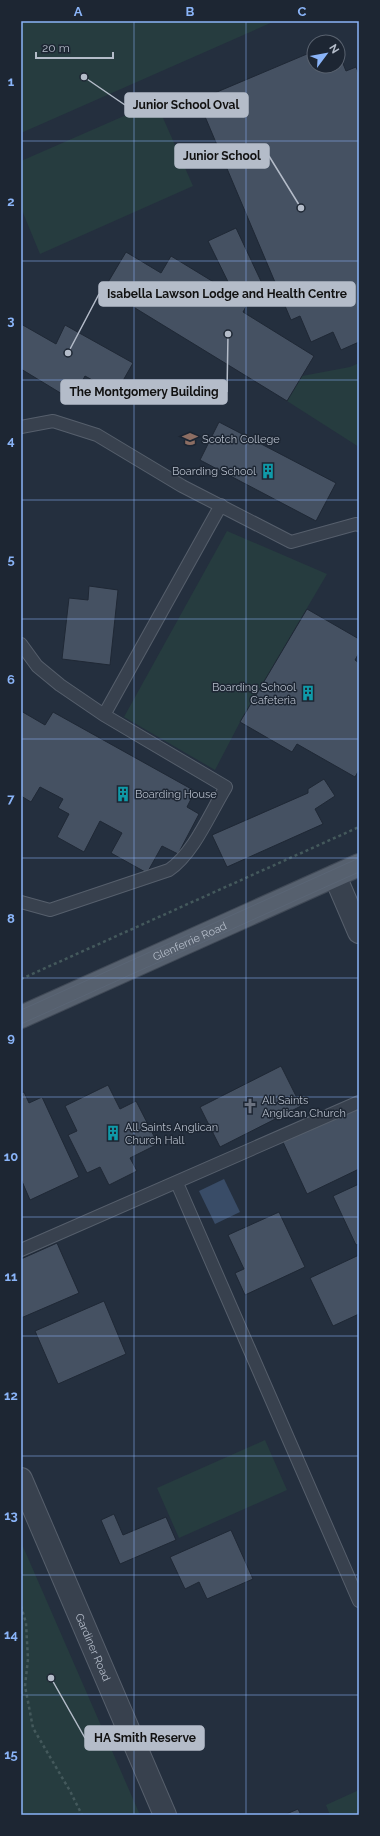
<svg xmlns="http://www.w3.org/2000/svg" width="380" height="1836" font-family="Raleway,sans-serif">
  <rect width="100%" height="100%" fill="#242f3e"/>
  <!-- green -->
  <path fill="#263c3f" d="M 21,21 L 275,21 L 21,133 Z
    M 156,102 L 193,186 L 40,254 L 21,208 L 21,161 Z
    M 359,363 L 359,447 L 287,401 L 302,376 L 350,367 Z
    M 227,531 L 327,574 L 240,722 L 215,770 L 124,717 Z
    M 265,1440 L 287,1490 L 179,1538 L 157,1488 Z
    M 21,1542 L 140,1815 L 21,1815 Z
    M 359,1790 L 359,1815 L 330,1815 L 326,1805 Z"/>
  <!-- water -->
  <path fill="#394c67" d="M 224,1179 L 240,1212 L 215,1224 L 199,1191 Z"/>
  <!-- building -->
  <path fill="#455162" stroke="#1f2835" d="M 314,51 L 314,66 L 338,66 L 338,51 L 346,71 L 356,67 L 359,74 L 359,342 L 341,350 L 333,332 L 311,342 L 300,316 L 291,320 L 198,100 Z
    M 236,228 L 267,294 L 248,303 L 234,294 L 208,241 Z
    M 126,252 L 161,273 L 171,256 L 248,303 L 243,312 L 314,356 L 287,401 L 104,289 Z
    M 21,324 L 56,344 L 65,325 L 133,363 L 116,393 L 85,376 L 72,400 L 21,369 Z
    M 219,422 L 336,483 L 316,521 L 200,460 Z
    M 89,586 L 118,590 L 110,665 L 62,659 L 69,598 L 88,600 Z
    M 307,609 L 359,639 L 359,653 L 355,660 L 359,663 L 359,770 L 355,777 L 297,744 L 292,752 L 240,722 Z
    M 21,711 L 45,725 L 53,712 L 195,791 L 187,807 L 199,814 L 178,854 L 162,846 L 147,873 L 111,853 L 122,833 L 100,821 L 84,852 L 57,837 L 69,814 L 58,808 L 63,799 L 40,787 L 31,802 L 21,796 Z
    M 324,779 L 335,796 L 315,809 L 323,824 L 227,867 L 212,835 L 308,793 L 308,789 Z
    M 281,1066 L 301,1106 L 220,1147 L 200,1107 Z
    M 108,1085 L 120,1109 L 136,1101 L 158,1144 L 130,1158 L 137,1171 L 109,1185 L 100,1167 L 87,1173 L 68,1135 L 77,1131 L 65,1106 Z
    M 24,1092 L 29,1103 L 42,1097 L 79,1177 L 30,1200 L 21,1179 L 21,1093 Z
    M 359,1105 L 359,1169 L 307,1194 L 282,1140 Z
    M 359,1184 L 359,1244 L 356,1245 L 333,1196 Z
    M 279,1212 L 305,1267 L 245,1295 L 235,1273 L 244,1269 L 228,1235 Z
    M 57,1243 L 79,1293 L 21,1318 L 21,1259 Z
    M 359,1255 L 359,1314 L 333,1326 L 310,1278 Z
    M 104,1301 L 126,1354 L 58,1384 L 35,1331 Z
    M 114,1514 L 123,1535 L 166,1517 L 176,1540 L 120,1564 L 101,1520 Z
    M 231,1530 L 253,1579 L 207,1599 L 199,1582 L 185,1589 L 170,1557 Z
    M 298,1809 L 301,1815 L 284,1815 Z"/>
  <g fill="none" stroke-linecap="round" stroke-linejoin="round">
    <!-- service casing -->
    <g stroke="#565f6c" stroke-width="14">
      <path id="service" d="M 21,427 L 53,421 L 97,435 L 182,486 L 291,542 L 356,524 L 359,525
        M 21,644 L 37,666 L 60,685 L 104,715 L 226,787 C 210,813 194,853 169,870 L 50,910 L 21,902
        M 104,715 L 221,505
        M 177,1183 L 359,1601
        M 21,1250 L 359,1102"/>
    </g>
    <!-- minor casing -->
    <g stroke="#565f6c" stroke-width="24">
      <path id="minor" d="M 335,876 L 359,932"/>
    </g>
    <!-- tertiary casing -->
    <g stroke="#565f6c" stroke-width="24">
      <g id="tertiary">
        <path id="s1" d="M 21,1479 L 165,1815"/>
      </g>
    </g>
    <!-- primary casing -->
    <g stroke="#414a57" stroke-width="24">
      <g id="primary">
        <path id="s2" d="M 21,1017 L 359,865"/>
      </g>
    </g>
    <!-- path -->
    <path stroke="#44595c" stroke-width="2.5" stroke-dasharray="3 3" stroke-linecap="butt" d="M 21,979 L 359,827
      M 21,1606 L 26,1623 L 28,1659 L 25,1686 L 33,1728 L 70,1791 L 82,1815"/>
    <!-- service -->
    <use href="#service" stroke="#38414e" stroke-width="12"/>
    <!-- minor -->
    <use href="#minor" stroke="#38414e" stroke-width="22"/>
    <!-- tertiary -->
    <use href="#tertiary" stroke="#38414e" stroke-width="22"/>
    <!-- primary -->
    <use href="#primary" stroke="#56606e" stroke-width="22"/>
    <!-- tram -->
    <path stroke="#5a6575" stroke-width="1" d="M 21,1010 L 359,858
      M 21,1024 L 359,872"/>
  </g>
  <!-- grid -->
  <path fill="none" stroke="#8ab4f8" stroke-width="1" stroke-opacity="0.55" d="M 134,21 L 134,1815M 246,21 L 246,1815M 21,141 L 359,141M 21,261 L 359,261M 21,380 L 359,380M 21,500 L 359,500M 21,619 L 359,619M 21,739 L 359,739M 21,858 L 359,858M 21,978 L 359,978M 21,1097 L 359,1097M 21,1217 L 359,1217M 21,1336 L 359,1336M 21,1456 L 359,1456M 21,1575 L 359,1575M 21,1695 L 359,1695"/>
  <!-- icons -->
  <defs>
    <g id="school-bare" transform="scale(1.2)"><path d="M0-5L7-2L0 1L-7-2ZM-4 1L0 2.5L4 1V4Q0 6-4 4Z" fill="#8d6e63" stroke="#1d2633" stroke-width="2.5" paint-order="stroke"/></g>
    <g id="building-bare" transform="scale(1.2)"><path d="M-4-6H4V6H1V3H-1V6H-4ZM-2.5-4.3h1.7v1.8h-1.7ZM.8-4.3h1.7v1.8H.8ZM-2.5-1h1.7V.8h-1.7ZM.8-1h1.7V.8H.8Z" fill="#0f9aa8" stroke="#1d2633" stroke-width="2.5" paint-order="stroke"/></g>
    <g id="church-bare" transform="scale(1.2)"><path d="M-1.2-6h2.4v3.5h3.3v2.4h-3.3V6h-2.4V-.1h-3.3v-2.4h3.3Z" fill="#6b7280" stroke="#1d2633" stroke-width="2.5" paint-order="stroke"/></g>
  </defs>
  <g fill-rule="evenodd">
    <use href="#school-bare" x="190" y="439"/>
    <use href="#building-bare" x="268" y="471"/>
    <use href="#building-bare" x="308" y="693"/>
    <use href="#building-bare" x="123" y="794"/>
    <use href="#church-bare" x="250" y="1106"/>
    <use href="#building-bare" x="113" y="1133"/>
  </g>
  <g text-anchor="middle" stroke-width="3" stroke-linejoin="round" paint-order="stroke">
    <!-- poi labels -->
    <g font-size="11" fill="#b4bcc9" stroke="#1d2633" text-anchor="start">
      <text x="202" y="443">Scotch College</text>
      <text x="256" y="475" text-anchor="end">Boarding School</text>
      <text x="296" y="691" text-anchor="end">Boarding School<tspan x="296" dy="13">Cafeteria</tspan></text>
      <text x="135" y="798">Boarding House</text>
      <text x="262" y="1104">All Saints<tspan x="262" dy="13">Anglican Church</tspan></text>
      <text x="125" y="1131">All Saints Anglican<tspan x="125" dy="13">Church Hall</tspan></text>
    </g>
    <!-- street labels -->
    <g font-size="11" fill="#b4bcc9" stroke="#1d2633">
      <text dy="4" stroke="none"><textPath href="#s2" startOffset="185">Glenferrie Road</textPath></text>
      <text dy="4" stroke="none"><textPath href="#s1" startOffset="183">Gardiner Road</textPath></text>
    </g>
  </g>
  <!-- callouts -->
  <path fill="none" stroke="#b4bcc9" stroke-width="1.5" d="M84 77L125 105M301 208L269 156M68 353L99 294M228 334L227 392M51 1678L85 1738"/>
  <g fill="#b4bcc9" stroke="#1d2633" stroke-width="1.5">
    <circle cx="84" cy="77" r="4"/>
    <circle cx="301" cy="208" r="4"/>
    <circle cx="68" cy="353" r="4"/>
    <circle cx="228" cy="334" r="4"/>
    <circle cx="51" cy="1678" r="4"/>
  </g>
  <g fill="#b4bcc9" stroke="#b4bcc9" stroke-width="1.5">
    <rect x="125" y="93" width="123" height="24" rx="4"/>
    <rect x="175" y="144" width="94" height="24" rx="4"/>
    <rect x="99" y="282" width="256" height="24" rx="4"/>
    <rect x="61" y="380" width="166" height="24" rx="4"/>
    <rect x="85" y="1726" width="119" height="24" rx="4"/>
  </g>
  <g font-size="12" text-anchor="middle" font-weight="bold" fill="#111">
    <text x="186" y="109">Junior School Oval</text>
    <text x="222" y="160">Junior School</text>
    <text x="227" y="298">Isabella Lawson Lodge and Health Centre</text>
    <text x="144" y="396">The Montgomery Building</text>
    <text x="145" y="1742">HA Smith Reserve</text>
  </g>
  <!-- border -->
  <rect width="380" height="1836" fill="none" stroke="#1d2633" stroke-width="44"/>
  <!-- north arrow -->
  <g transform="translate(326 54) rotate(58)"><circle r="19" fill="#1d2633" stroke="#59626f"/>
  <path d="M0-3L7 15L0 10L-7 15Z" fill="#8ab4f8"/>
  <text y="-6" font-size="11" font-weight="bold" text-anchor="middle" fill="#b4bcc9">N</text>
  </g>
  <!-- scale -->
  <path d="M36 52v6h77v-6" fill="none" stroke="#b4bcc9" stroke-width="2"/>
  <text x="42" y="52" font-size="12" fill="#b4bcc9" stroke="#1d2633" stroke-width="3" paint-order="stroke">20 m</text>
  <rect x="22" y="22" width="336" height="1792" fill="none" stroke="#8ab4f8" stroke-width="1.5"/>
  <g font-size="13" text-anchor="middle" font-weight="bold" fill="#8ab4f8">
    <text x="78" y="16">A</text>
    <text x="190" y="16">B</text>
    <text x="302" y="16">C</text>
    <text x="11" y="86">1</text>
    <text x="11" y="206">2</text>
    <text x="11" y="325">3</text>
    <text x="11" y="445">4</text>
    <text x="11" y="564">5</text>
    <text x="11" y="684">6</text>
    <text x="11" y="803">7</text>
    <text x="11" y="923">8</text>
    <text x="11" y="1042">9</text>
    <text x="11" y="1161">10</text>
    <text x="11" y="1281">11</text>
    <text x="11" y="1400">12</text>
    <text x="11" y="1520">13</text>
    <text x="11" y="1639">14</text>
    <text x="11" y="1759">15</text>
  </g>
</svg>
